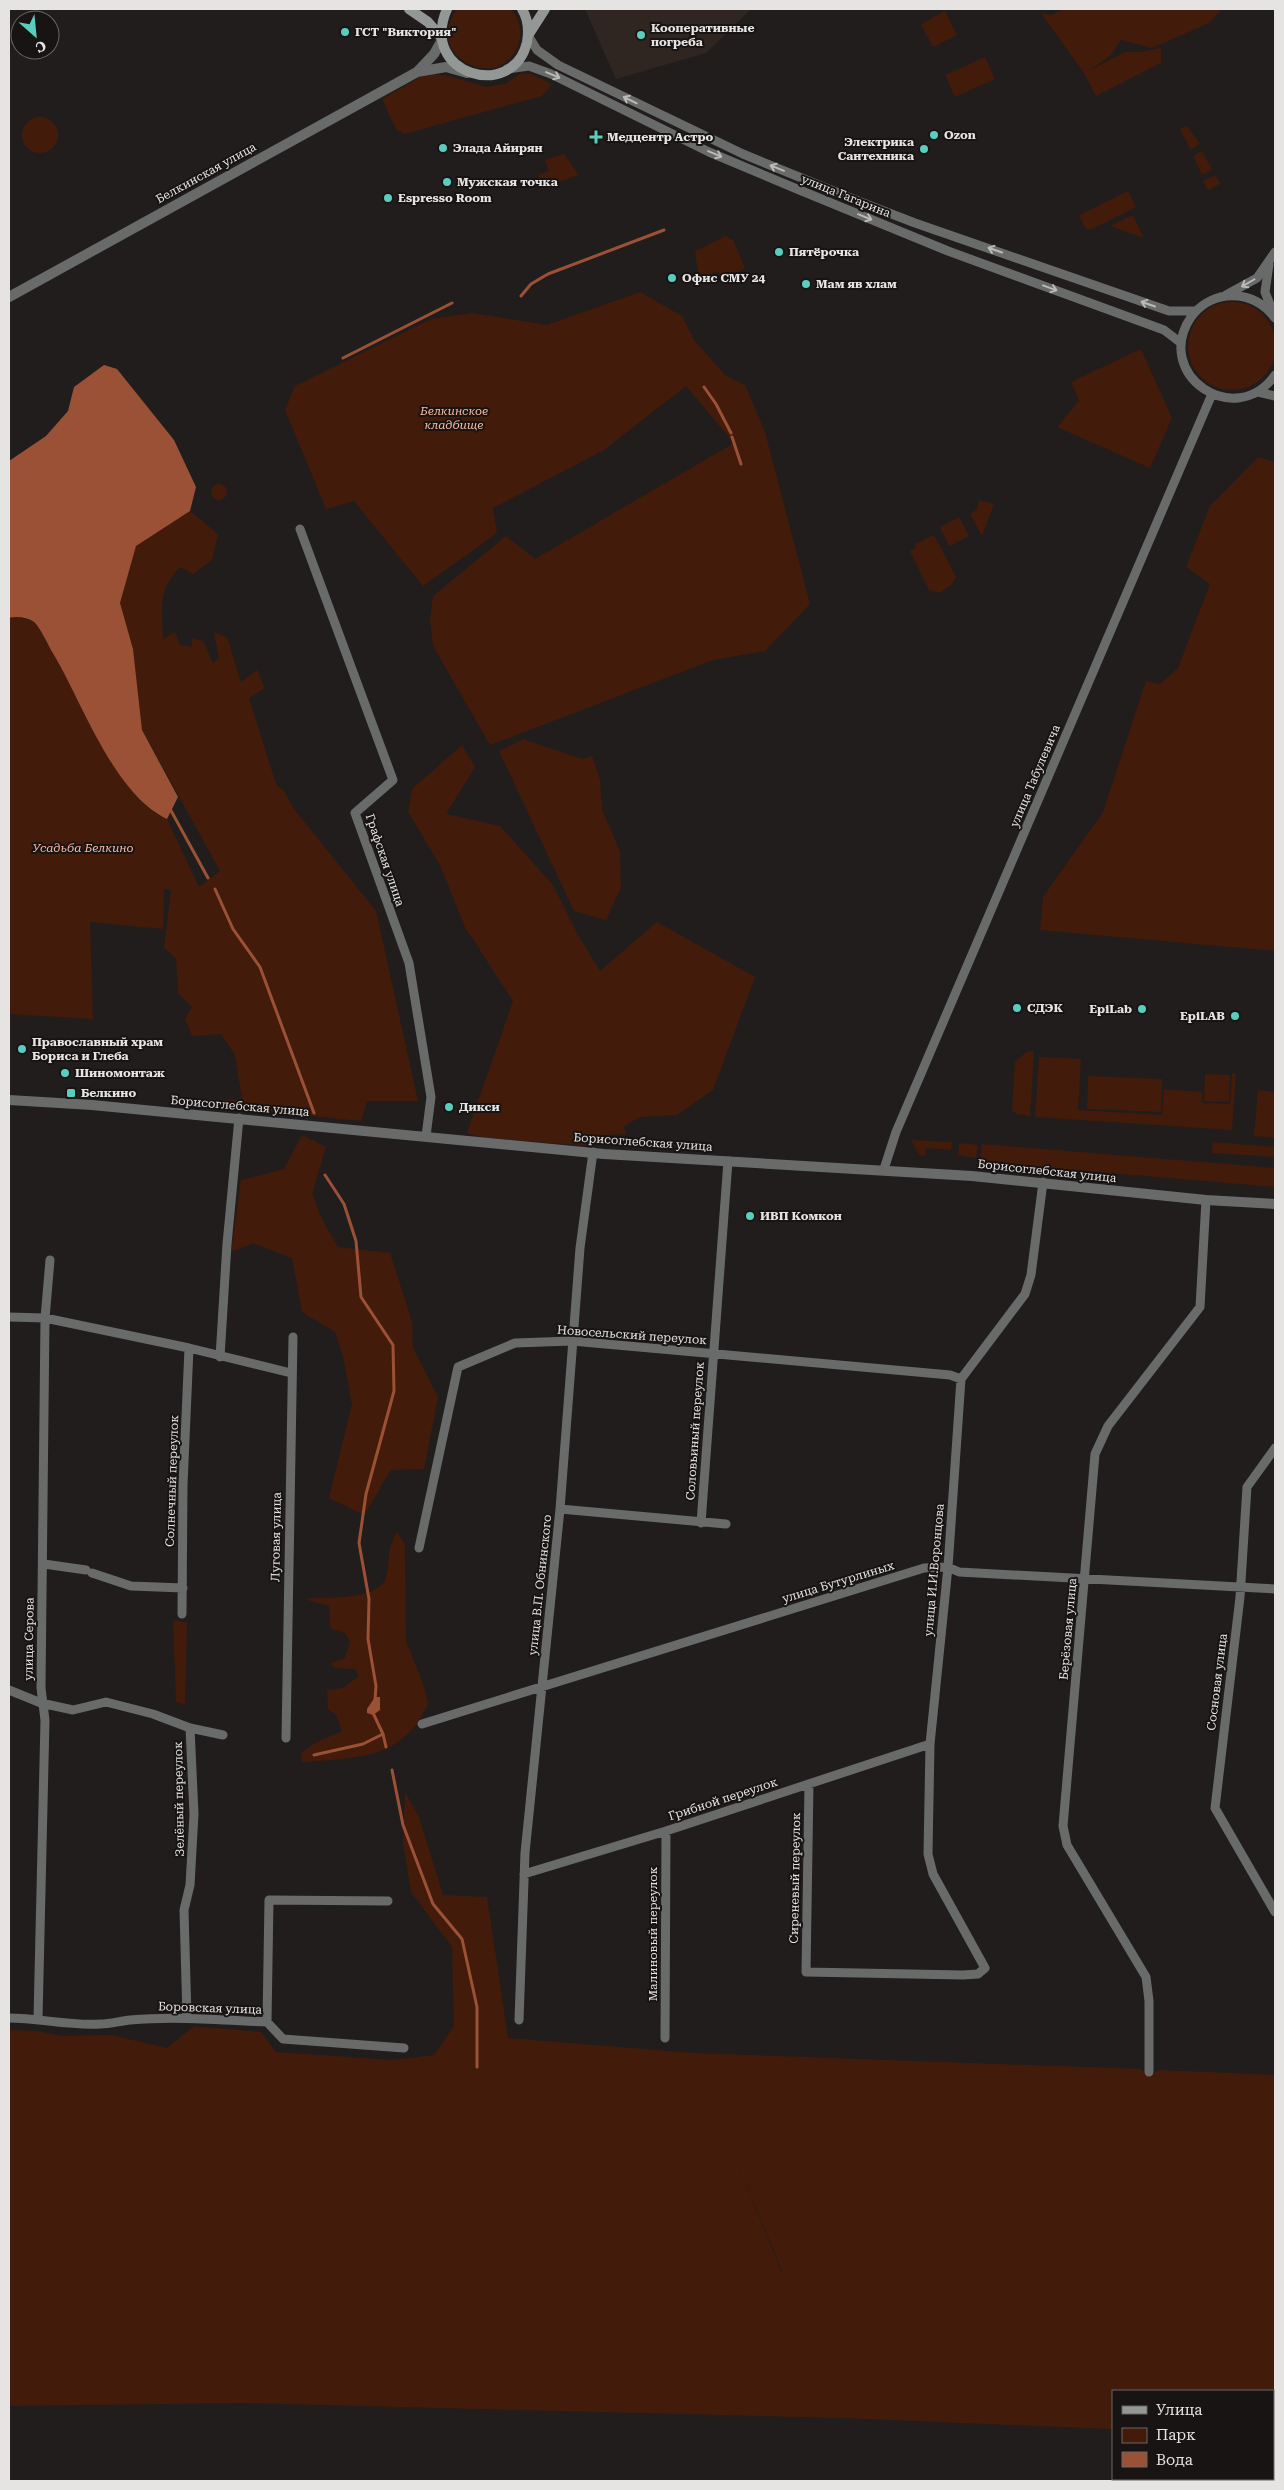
<svg xmlns="http://www.w3.org/2000/svg" width="1284" height="2490" font-family="'Roboto Serif',serif">
  <rect width="100%" height="100%" fill="#211d1c"/>
  <!-- built -->
  <path fill="#2f2622" d="M 585,9 L 751,9 L 706,53 L 616,79 Z"/>
  <!-- green -->
  <path fill="#431b0b" fill-rule="evenodd" d="M 457,9 L 511,9 C 519,18 522,30 519,42 C 504,95 421,59 457,9 Z
    M 1064,9 L 1222,9 L 1209,23 L 1152,48 L 1121,40 L 1111,55 L 1090,70 L 1125,52 L 1141,52 L 1161,48 L 1161,63 L 1096,96 L 1084,73 L 1041,13 L 1052,15 Z
    M 945,11 L 957,35 L 933,47 L 921,24 Z
    M 985,57 L 995,79 L 955,97 L 945,75 Z
    M 521,73 L 531,74 L 552,84 L 542,96 L 404,134 L 396,129 L 382,99 L 426,74 L 445,75 L 486,87 L 505,84 Z
    M22 135a18 18 0 1 1 36 0a18 18 0 1 1-36 0Z
    M 1187,126 L 1200,144 L 1190,149 L 1180,129 Z
    M 1202,151 L 1212,170 L 1202,175 L 1193,156 Z
    M 564,154 L 579,175 L 542,188 L 538,175 L 549,171 L 545,160 Z
    M 1215,175 L 1220,184 L 1208,190 L 1203,181 Z
    M 1128,191 L 1136,207 L 1090,230 L 1085,228 L 1079,215 Z
    M 1133,215 L 1144,238 L 1110,226 Z
    M 726,236 L 733,240 L 745,268 L 721,280 L 718,271 L 699,279 L 695,251 Z
    M 640,292 L 682,316 L 694,340 L 725,375 L 745,385 L 765,432 L 810,604 L 765,651 L 713,660 L 490,745 L 433,646 L 430,620 L 433,596 L 506,536 L 535,559 L 734,443 L 686,386 L 604,450 L 493,508 L 497,533 L 423,586 L 354,501 L 326,509 L 285,410 L 295,386 L 431,319 L 472,313 L 547,325 Z
    M1188 346a44 44 0 1 1 88 0a44 44 0 1 1-88 0Z
    M 1141,349 L 1172,418 L 1150,468 L 1057,427 L 1079,401 L 1071,382 Z
    M 1258,457 L 1275,462 L 1275,951 L 1040,930 L 1043,897 L 1103,812 L 1146,681 L 1160,684 L 1178,668 L 1210,584 L 1186,567 L 1210,506 Z
    M211 492a8 8 0 1 1 16 0a8 8 0 1 1-16 0Z
    M 979,500 L 994,504 L 982,536 L 970,514 L 976,510 Z
    M 190,511 L 218,534 L 212,560 L 193,574 L 180,567 C 157,590 162,609 163,639 L 175,632 L 180,645 L 192,647 L 192,638 L 203,641 L 213,663 L 219,658 L 214,632 L 227,637 L 241,682 L 257,670 L 265,688 L 249,698 L 276,784 L 284,791 L 294,809 L 376,911 L 418,1101 L 367,1101 L 361,1121 L 208,1105 L 208,1099 L 242,1100 L 235,1055 L 221,1034 L 192,1036 L 185,1019 L 192,1007 L 178,993 L 176,958 L 164,948 L 171,890 L 164,889 L 163,929 L 90,922 L 93,1019 L 9,1014 L 9,618 L 16,616 L 34,622 L 155,813 L 167,819 L 199,887 L 220,871 L 142,730 L 133,649 L 120,603 L 136,546 Z
    M 959,517 L 969,536 L 949,546 L 940,527 Z
    M 934,535 L 956,577 L 952,584 L 940,593 L 929,590 L 910,551 L 916,548 L 915,544 Z
    M 523,739 L 582,759 L 592,756 L 600,780 L 602,809 L 620,852 L 621,888 L 606,920 L 574,911 L 499,751 Z
    M 462,745 L 475,767 L 446,814 L 500,826 L 553,885 L 578,935 L 600,971 L 657,922 L 755,977 L 713,1090 L 677,1115 L 640,1117 L 624,1126 L 626,1134 L 602,1135 L 594,1146 L 486,1138 L 467,1133 L 513,1001 L 465,927 L 440,865 L 408,812 L 412,789 Z
    M 1028,1051 L 1034,1051 L 1030,1116 L 1017,1114 L 1012,1110 L 1015,1061 Z
    M 1039,1057 L 1081,1059 L 1078,1110 L 1162,1115 L 1164,1089 L 1202,1092 L 1202,1103 L 1230,1104 L 1232,1073 L 1236,1073 L 1232,1130 L 1035,1117 Z
    M 1205,1074 L 1230,1075 L 1229,1102 L 1204,1101 Z
    M 1088,1076 L 1162,1079 L 1161,1112 L 1087,1109 Z
    M 1258,1090 L 1275,1092 L 1275,1138 L 1254,1136 Z
    M 302,1135 L 326,1147 L 312,1194 L 323,1221 L 338,1247 L 390,1253 L 412,1322 L 413,1348 L 438,1397 L 424,1469 L 391,1470 L 364,1515 L 329,1498 L 352,1404 L 343,1356 L 335,1332 L 302,1312 L 292,1258 L 253,1243 L 231,1252 L 241,1180 L 284,1169 Z
    M 911,1140 L 952,1142 L 951,1150 L 926,1148 L 925,1155 L 920,1156 Z
    M 1213,1142 L 1275,1147 L 1275,1157 L 1212,1153 Z
    M 959,1143 L 978,1145 L 976,1158 L 958,1155 Z
    M 982,1144 L 1275,1168 L 1275,1187 L 980,1162 Z
    M 397,1532 L 405,1545 L 406,1641 L 424,1686 L 428,1703 C 404,1760 356,1758 302,1762 L 301,1753 L 315,1743 L 342,1731 L 336,1715 L 328,1709 L 327,1690 L 343,1688 L 359,1676 L 355,1669 L 334,1668 L 330,1663 L 345,1658 L 350,1642 L 345,1633 L 330,1628 L 329,1606 L 304,1599 C 324,1597 380,1601 386,1577 C 391,1560 386,1548 397,1532 Z
    M 173,1620 L 187,1623 L 185,1704 L 176,1702 Z
    M 405,1792 L 419,1817 L 443,1895 L 487,1897 L 508,2038 L 693,2053 L 1140,2069 L 1150,2076 L 1158,2070 L 1275,2075 L 1275,2435 L 1273,2435 L 1273,2391 L 1113,2391 L 1113,2429 L 841,2418 L 243,2403 L 9,2406 L 9,2030 L 37,2031 L 62,2036 L 111,2035 L 167,2048 L 194,2026 L 261,2032 L 276,2052 L 392,2060 L 434,2055 L 454,2026 L 452,1947 L 411,1892 L 403,1843 ZM 731,2148 L 783,2273 L 782,2273 Z"/>
  <!-- water -->
  <path fill="#9b5135" d="M 104,365 L 117,369 L 174,440 L 196,487 L 190,511 L 136,546 L 120,603 L 133,649 L 142,730 L 178,797 L 167,819 C 114,794 83,704 54,655 C 49,647 40,627 34,622 C 27,617 16,616 9,618 L 9,461 L 46,436 L 68,411 L 74,387 Z
    M 375,1697 L 380,1697 L 380,1710 L 373,1715 L 367,1713 L 367,1709 Z"/>
  <g fill="none" stroke-linecap="round" stroke-linejoin="round">
    <!-- stream -->
    <path stroke="#9b5135" stroke-width="3" d="M 521,296 L 531,284 L 548,274 L 664,230
      M 343,358 L 452,303
      M 704,387 L 716,404 L 731,433
      M 732,437 L 741,464
      M 169,807 L 208,878
      M 215,889 L 233,929 L 260,967 L 314,1113
      M 325,1175 L 344,1204 L 356,1241 L 361,1297 L 393,1345 L 394,1391 L 366,1494 L 359,1543 L 369,1599 L 368,1639 L 376,1686 L 375,1700
      M 373,1713 L 383,1734 L 386,1747
      M 314,1755 L 363,1744 L 383,1734
      M 392,1770 L 403,1825 L 433,1904 L 462,1939 L 477,2007 L 477,2067"/>
    <!-- minor -->
    <path stroke="#686b6a" stroke-width="9" d="M 528,35 L 537,50 L 558,65 L 743,154 L 858,201 L 915,223 L 1169,311 L 1196,311
      M 507,69 L 529,66 L 551,74 L 709,152 L 797,189 L 948,251 L 1164,330 L 1181,343
      M 1269,264 L 1265,292 L 1273,312
      M 1226,295 L 1257,278 L 1275,252
      M 1275,318 C 1263,302 1246,294 1226,296 C 1212,298 1199,306 1191,317 C 1152,375 1236,431 1275,375
      M 1258,392 L 1275,396
      M 300,529 L 393,780 L 355,813 L 409,963 L 431,1097 L 426,1136
      M 884,1169 L 896,1132 L 1212,394
      M 9,1317 L 45,1318 L 189,1348 L 291,1373
      M 220,1357 L 227,1244 L 239,1118
      M 1275,1448 L 1247,1487 L 1240,1597 L 1215,1808 L 1275,1912
      M 560,1509 L 726,1524
      M 701,1523 L 728,1161
      M 419,1548 L 458,1367 L 515,1343 L 572,1341 L 950,1375 L 961,1379
      M 44,1564 L 86,1570
      M 92,1573 L 131,1586 L 183,1588
      M 182,1614 L 183,1485 L 189,1348
      M 9,1690 L 41,1703 L 73,1710 L 106,1702 L 153,1714 L 190,1728 L 223,1735
      M 422,1724 L 924,1568 L 948,1567 L 959,1572 L 1275,1589
      M 286,1738 L 293,1337
      M 809,1784 L 806,1972 L 963,1975 L 978,1974 L 985,1968 L 933,1874 L 928,1854 L 930,1744 L 948,1567 L 961,1379 L 1025,1294 L 1031,1275 L 1043,1182
      M 524,1874 L 666,1831 L 930,1744
      M 9,2018 C 39,2018 69,2026 100,2024 C 110,2024 120,2021 130,2020 C 176,2016 222,2020 267,2022 L 283,2039 L 404,2048
      M 38,2018 L 45,1720 L 41,1688 L 45,1318 L 50,1260
      M 187,2018 L 184,1910 L 190,1885 L 194,1814 L 190,1728
      M 519,2020 L 525,1853 L 560,1509 L 580,1248 L 593,1152
      M 267,2022 L 269,1900 L 388,1901
      M 665,2038 L 666,1831
      M 1149,2072 L 1149,2001 L 1146,1977 L 1067,1845 L 1063,1826 L 1095,1454 L 1108,1426 L 1200,1307 L 1206,1200"/>
    <!-- tertiary -->
    <path stroke="#686b6a" stroke-width="10" d="M 417,72 L 446,67 L 467,73
      M 9,297 L 417,72 L 434,54 L 442,40
      M 9,1100 L 92,1105 L 604,1154 L 972,1176 L 1206,1200 L 1275,1204"/>
    <!-- secondary -->
    <path stroke="#939796" stroke-width="10" d="M 409,9 L 428,22 L 441,37
      M 447,9 C 418,76 514,101 527,42 C 529,31 528,19 522,9
      M 529,34 L 545,9"/>
  </g>
  <!-- one-way arrows -->
  <defs><path id="oneway-shaft" d="M-6 0H5M1.5-3L5.5 0L1.5 3" fill="none" stroke-width="1.6" stroke-linecap="round" stroke-linejoin="round" transform="scale(1.25)"/></defs>
  <g stroke="#babab9">
    <use href="#oneway-shaft" transform="translate(553 75) rotate(23)"/>
    <use href="#oneway-shaft" transform="translate(630 100) rotate(-154)"/>
    <use href="#oneway-shaft" transform="translate(715 154) rotate(23)"/>
    <use href="#oneway-shaft" transform="translate(777 168) rotate(-158)"/>
    <use href="#oneway-shaft" transform="translate(865 217) rotate(22)"/>
    <use href="#oneway-shaft" transform="translate(995 250) rotate(-161)"/>
    <use href="#oneway-shaft" transform="translate(1248 283) rotate(150)"/>
    <use href="#oneway-shaft" transform="translate(1050 288) rotate(20)"/>
    <use href="#oneway-shaft" transform="translate(1148 304) rotate(-161)"/>
  </g>
  <!-- markers -->
  <g fill="#5acebe" stroke="#171413" stroke-width="2">
    <circle cx="345" cy="32" r="5"/>
    <circle cx="641" cy="35" r="5"/>
    <circle cx="934" cy="135" r="5"/>
    <path d="M593.5 129.5h5v5h5v5h-5v5h-5v-5h-5v-5h5z"/>
    <circle cx="443" cy="148" r="5"/>
    <circle cx="924" cy="149" r="5"/>
    <circle cx="447" cy="182" r="5"/>
    <circle cx="388" cy="198" r="5"/>
    <circle cx="779" cy="252" r="5"/>
    <circle cx="672" cy="278" r="5"/>
    <circle cx="806" cy="284" r="5"/>
    <circle cx="1017" cy="1008" r="5"/>
    <circle cx="1142" cy="1009" r="5"/>
    <circle cx="1235" cy="1016" r="5"/>
    <circle cx="22" cy="1049" r="5"/>
    <circle cx="65" cy="1073" r="5"/>
    <rect x="66" y="1088" width="10" height="10" rx="2.5"/>
    <circle cx="449" cy="1107" r="5"/>
    <circle cx="750" cy="1216" r="5"/>
  </g>
  <g text-anchor="middle" stroke-width="4" stroke-linejoin="round" paint-order="stroke">
    <!-- poi labels -->
    <g font-size="12" font-weight="bold" fill="#e6e4e3" stroke="#171413" text-anchor="start">
      <text x="651" y="32">Кооперативные<tspan x="651" dy="14">погреба</tspan></text>
      <text x="355" y="36">ГСТ "Виктория"</text>
      <text x="944" y="139">Ozon</text>
      <text x="607" y="141">Медцентр Астро</text>
      <text x="914" y="146" text-anchor="end">Электрика<tspan x="914" dy="14">Сантехника</tspan></text>
      <text x="453" y="152">Элада Айирян</text>
      <text x="457" y="186">Мужская точка</text>
      <text x="398" y="202">Espresso Room</text>
      <text x="789" y="256">Пятёрочка</text>
      <text x="682" y="282">Офис СМУ 24</text>
      <text x="816" y="288">Мам яв хлам</text>
      <text x="1027" y="1012">СДЭК</text>
      <text x="1132" y="1013" text-anchor="end">EpiLab</text>
      <text x="1225" y="1020" text-anchor="end">EpiLAB</text>
      <text x="32" y="1046">Православный храм<tspan x="32" dy="14">Бориса и Глеба</tspan></text>
      <text x="75" y="1077">Шиномонтаж</text>
      <text x="81" y="1097">Белкино</text>
      <text x="459" y="1111">Дикси</text>
      <text x="760" y="1220">ИВП Комкон</text>
    </g>
    <!-- street labels -->
    <g font-size="12" fill="#e6e4e3" stroke="#171413">
      <text transform="translate(206 173) rotate(-29)" y="4">Белкинская улица</text>
      <text transform="translate(846 196) rotate(22)" y="4">улица Гагарина</text>
      <text transform="translate(1035 776) rotate(-67)" y="4">улица Табулевича</text>
      <text transform="translate(385 860) rotate(71)" y="4">Графская улица</text>
      <text transform="translate(240 1106) rotate(5)" y="4">Борисоглебская улица</text>
      <text transform="translate(643 1142) rotate(4)" y="4">Борисоглебская улица</text>
      <text transform="translate(1047 1171) rotate(6)" y="4">Борисоглебская улица</text>
      <text transform="translate(632 1335) rotate(4)" y="4">Новосельский переулок</text>
      <text transform="translate(695 1431) rotate(-86)" y="4">Соловьиный переулок</text>
      <text transform="translate(172 1481) rotate(-88)" y="4">Солнечный переулок</text>
      <text transform="translate(276 1537) rotate(-89)" y="4">Луговая улица</text>
      <text transform="translate(934 1570) rotate(-85)" y="4">улица И.И.Воронцова</text>
      <text transform="translate(838 1582) rotate(-17)" y="4">улица Бутурлиных</text>
      <text transform="translate(540 1585) rotate(-84)" y="4">улица В.П. Обнинского</text>
      <text transform="translate(1068 1629) rotate(-85)" y="4">Берёзовая улица</text>
      <text transform="translate(29 1639) rotate(-89)" y="4">улица Серова</text>
      <text transform="translate(1217 1682) rotate(-83)" y="4">Сосновая улица</text>
      <text transform="translate(179 1799) rotate(-91)" y="4">Зелёный переулок</text>
      <text transform="translate(723 1799) rotate(-18)" y="4">Грибной переулок</text>
      <text transform="translate(795 1878) rotate(-89)" y="4">Сиреневый переулок</text>
      <text transform="translate(653 1934) rotate(-90)" y="4">Малиновый переулок</text>
      <text transform="translate(210 2008) rotate(2)" y="4">Боровская улица</text>
    </g>
    <!-- park labels -->
    <g font-size="12" font-style="italic" fill="#fbbaa2" stroke="#171413">
      <text x="454" y="415">Белкинское<tspan x="454" dy="14">кладбище</tspan></text>
      <text x="83" y="852">Усадьба Белкино</text>
    </g>
  </g>
  <!-- border -->
  <rect width="1284" height="2490" fill="none" stroke="#e6e4e3" stroke-width="20"/>
  <!-- legend -->
  <rect x="1112" y="2390" width="162" height="90" fill="#171413" stroke="#6a6766"/>
  <rect x="1122" y="2406" width="25" height="8" fill="#939796" stroke="#6a6766"/>
  <text x="1156" y="2415" font-size="15" fill="#e6e4e3">Улица</text>
  <rect x="1122" y="2428" width="25" height="15" fill="#431b0b" stroke="#6a6766"/>
  <text x="1156" y="2440" font-size="15" fill="#e6e4e3">Парк</text>
  <rect x="1122" y="2452" width="25" height="15" fill="#9b5135" stroke="#6a6766"/>
  <text x="1156" y="2465" font-size="15" fill="#e6e4e3">Вода</text>
  <!-- north arrow -->
  <g transform="translate(35 35) rotate(153)"><circle r="24" fill="#171413" stroke="#6a6766"/>
  <path d="M0-4L9 19L0 12L-9 19Z" fill="#5acebe"/>
  <text y="-8" font-size="14" font-weight="bold" text-anchor="middle" fill="#e6e4e3">С</text>
  </g>
</svg>
